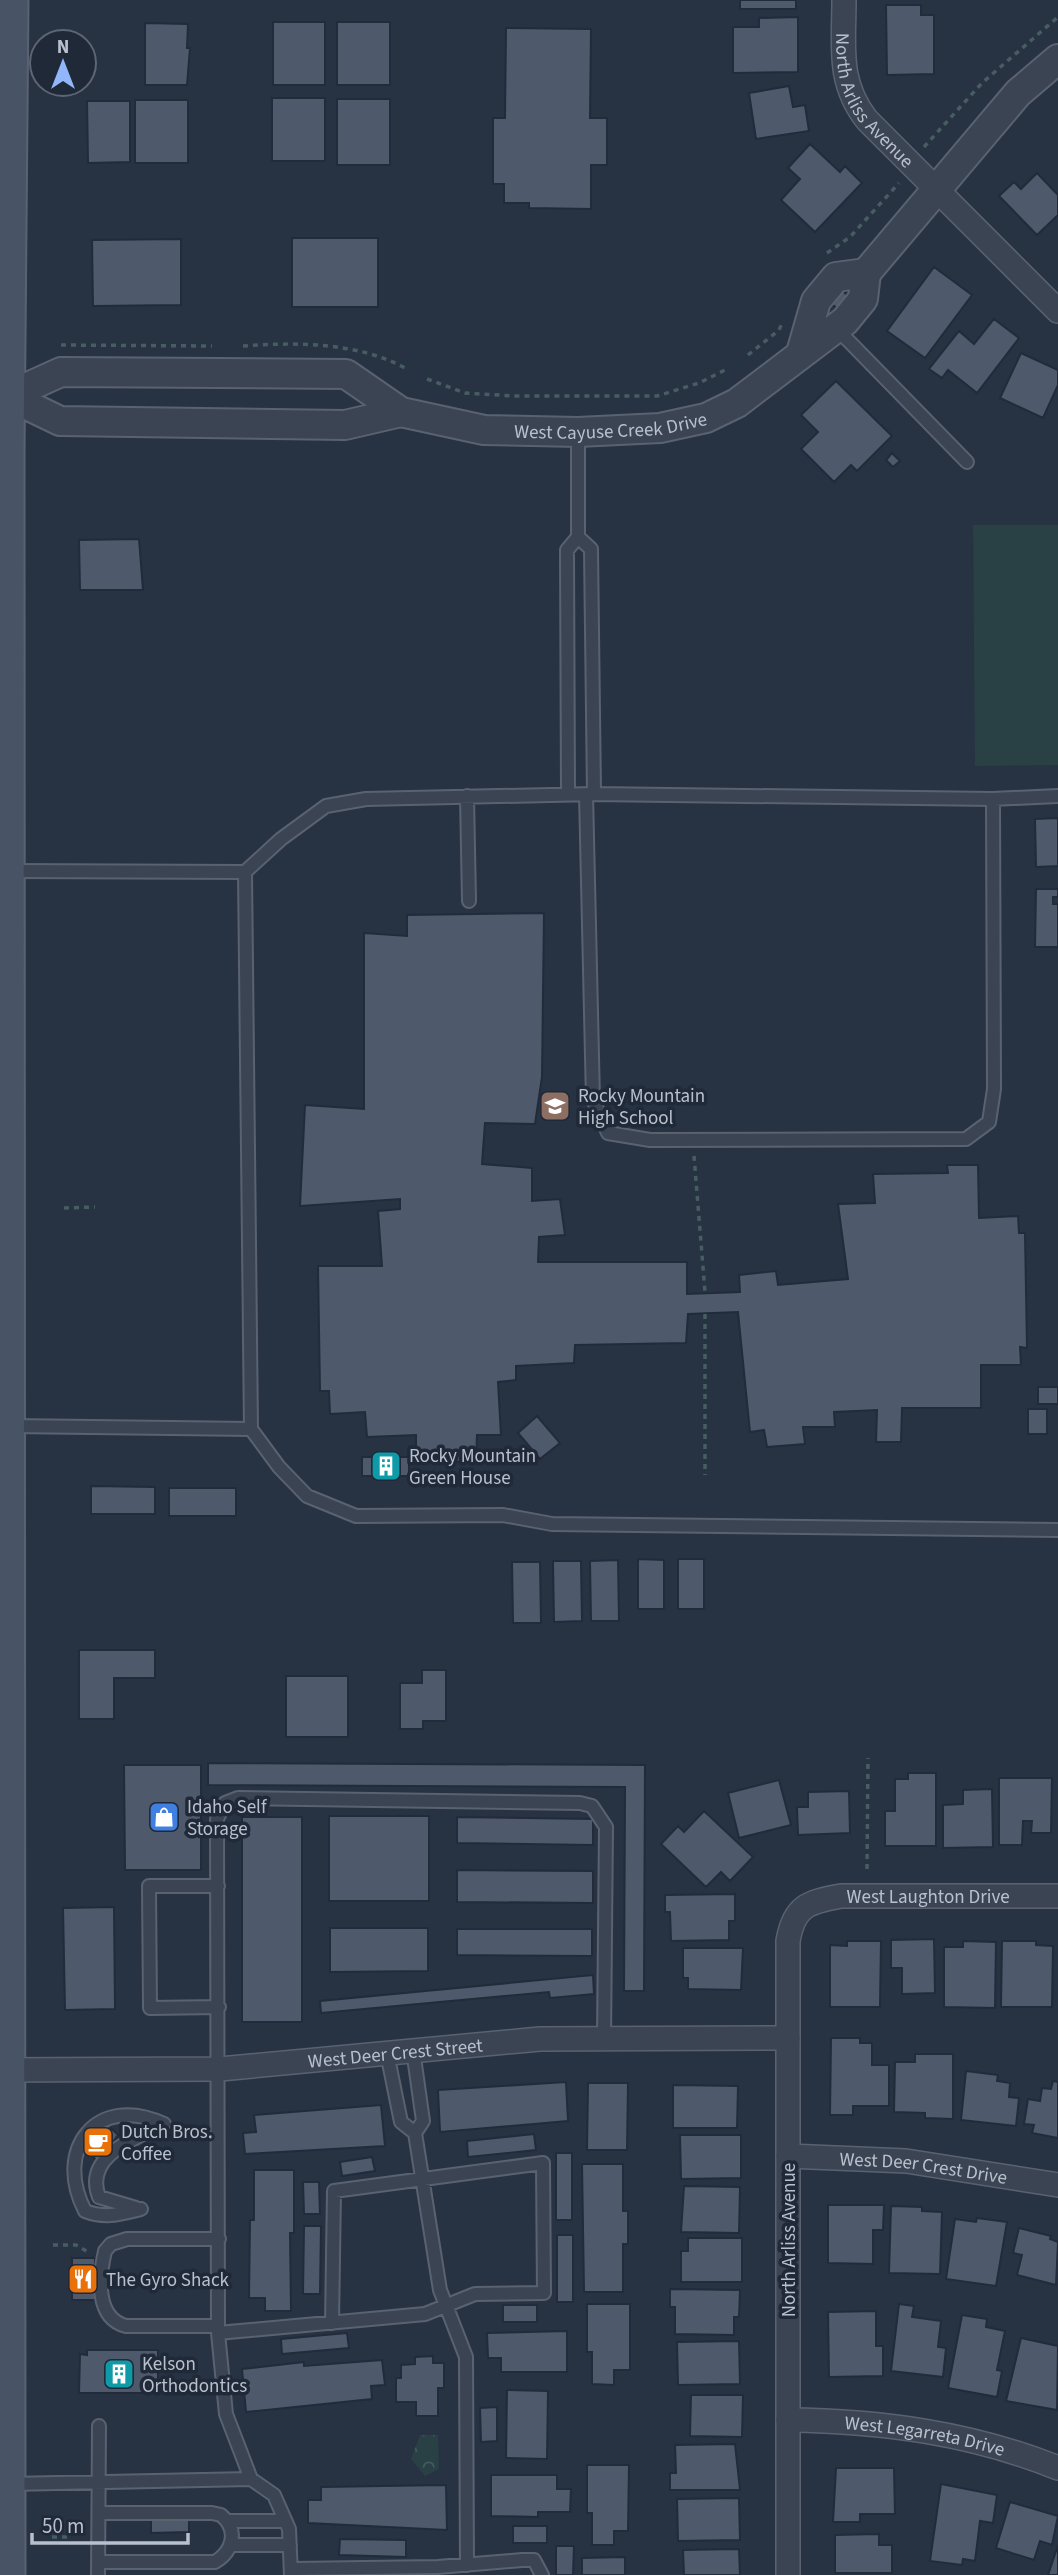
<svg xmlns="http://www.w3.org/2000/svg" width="1058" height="2575" font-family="'Source Sans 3',sans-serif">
  <defs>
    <pattern id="park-crowns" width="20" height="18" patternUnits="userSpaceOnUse" patternTransform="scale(1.75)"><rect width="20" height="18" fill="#294044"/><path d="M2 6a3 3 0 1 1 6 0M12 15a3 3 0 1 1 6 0" fill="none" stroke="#465a5e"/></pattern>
  </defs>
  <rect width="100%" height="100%" fill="#273243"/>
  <!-- park -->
  <path fill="url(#park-crowns)" d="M 420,2435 L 438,2435 L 439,2469 L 425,2476 L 411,2459 Z"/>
  <!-- pitch -->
  <path fill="#294044" d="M 973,525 L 1058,525 L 1058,765 L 975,766 Z"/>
  <!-- building -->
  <path fill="#4e596c" stroke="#222b3a" stroke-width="2" d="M 740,0 L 796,0 L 796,9 L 740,9 Z
    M 886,5 L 921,5 L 921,15 L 934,15 L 934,74 L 887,75 Z
    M 798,17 L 798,72 L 733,73 L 733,27 L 759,27 L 759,18 Z
    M 273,22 L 325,22 L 325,85 L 273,85 Z
    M 337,22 L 390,22 L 390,85 L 337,85 Z
    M 145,23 L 188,24 L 187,48 L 190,48 L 187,85 L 145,85 Z
    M 506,28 L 591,29 L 590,118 L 607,118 L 607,165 L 591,165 L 591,209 L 529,208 L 529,203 L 504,203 L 504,184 L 493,184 L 493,118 L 505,118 Z
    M 789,86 L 793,107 L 805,105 L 809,131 L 756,139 L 749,93 Z
    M 272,98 L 325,98 L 325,161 L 272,161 Z
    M 337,99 L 390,99 L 390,165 L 337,165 Z
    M 135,100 L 188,100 L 188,163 L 135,163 Z
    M 87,101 L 130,101 L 130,162 L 88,163 Z
    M 810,144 L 840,172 L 845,166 L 862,183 L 815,232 L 781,200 L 800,179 L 788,168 Z
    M 1037,173 L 1058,195 L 1058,215 L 1037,235 L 999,196 L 1014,182 L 1021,189 Z
    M 292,238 L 378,238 L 378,307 L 292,307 Z
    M 181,239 L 181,305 L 93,306 L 92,240 Z
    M 934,267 L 972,295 L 925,358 L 887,331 Z
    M 840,289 L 851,298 L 841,311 L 830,303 Z
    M 994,319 L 1019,338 L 977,393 L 948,370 L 942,378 L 929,369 L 959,331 L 974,344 Z
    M 1021,353 L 1058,370 L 1058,385 L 1043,418 L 1000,398 Z
    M 836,381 L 892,436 L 857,471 L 851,465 L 834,482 L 801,449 L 818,432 L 801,415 Z
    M 892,453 L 900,461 L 893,467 L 886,460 Z
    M 139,539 L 143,590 L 80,590 L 79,540 Z
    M 1058,818 L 1058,866 L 1036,867 L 1035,819 Z
    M 1036,889 L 1058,889 L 1058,897 L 1053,897 L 1053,904 L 1058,904 L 1058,947 L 1035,947 Z
    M 544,913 L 542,1077 L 535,1124 L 485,1123 L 482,1164 L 532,1168 L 532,1201 L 560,1199 L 565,1235 L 539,1237 L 538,1262 L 687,1262 L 687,1294 L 740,1292 L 739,1275 L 776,1271 L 778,1285 L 848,1279 L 838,1204 L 875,1203 L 873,1174 L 948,1173 L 947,1165 L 978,1165 L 979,1218 L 1018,1216 L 1019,1233 L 1025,1233 L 1027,1348 L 1020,1347 L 1021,1365 L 981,1365 L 981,1408 L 902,1408 L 901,1442 L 876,1442 L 877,1410 L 834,1412 L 835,1427 L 803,1427 L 805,1444 L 767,1447 L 764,1430 L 750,1432 L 738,1312 L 688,1314 L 686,1343 L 575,1345 L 574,1363 L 516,1366 L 516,1380 L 498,1382 L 501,1435 L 477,1435 L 476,1462 L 416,1461 L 416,1435 L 367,1437 L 365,1412 L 330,1414 L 329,1391 L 320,1391 L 318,1266 L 382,1266 L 378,1211 L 400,1209 L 400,1199 L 300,1206 L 305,1105 L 364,1109 L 364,933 L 407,936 L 407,915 Z
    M 1038,1387 L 1058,1387 L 1058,1404 L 1038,1404 Z
    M 1028,1409 L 1047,1409 L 1047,1434 L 1028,1434 Z
    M 537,1416 L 560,1443 L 540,1459 L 518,1433 Z
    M 362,1457 L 409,1457 L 409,1476 L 362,1476 Z
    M 91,1486 L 155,1487 L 155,1514 L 91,1514 Z
    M 169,1488 L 236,1488 L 236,1516 L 169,1516 Z
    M 638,1559 L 664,1560 L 664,1609 L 638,1609 Z
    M 678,1559 L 704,1559 L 704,1609 L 678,1609 Z
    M 618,1560 L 619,1621 L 591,1621 L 590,1561 Z
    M 553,1561 L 581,1561 L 582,1621 L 554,1622 Z
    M 512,1562 L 540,1562 L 541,1623 L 513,1623 Z
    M 79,1650 L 155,1650 L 155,1678 L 114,1678 L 114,1719 L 79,1719 Z
    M 422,1670 L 446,1670 L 446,1721 L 423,1721 L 423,1729 L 400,1729 L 400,1683 L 422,1683 Z
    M 286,1676 L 348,1676 L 348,1737 L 286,1737 Z
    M 208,1763 L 645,1765 L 644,1991 L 624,1991 L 625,1787 L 208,1785 Z
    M 124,1765 L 201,1765 L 201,1870 L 125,1870 Z
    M 908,1773 L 936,1773 L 936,1846 L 885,1846 L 885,1811 L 895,1811 L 895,1779 L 908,1779 Z
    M 999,1778 L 1052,1778 L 1051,1833 L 1031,1833 L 1032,1821 L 1023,1821 L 1022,1845 L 999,1845 Z
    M 779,1780 L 791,1825 L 739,1838 L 728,1793 Z
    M 992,1789 L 993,1847 L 943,1848 L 943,1805 L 963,1804 L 963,1790 Z
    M 849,1791 L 850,1833 L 798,1835 L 797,1807 L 808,1807 L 808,1792 Z
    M 704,1811 L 753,1857 L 730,1881 L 721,1872 L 706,1887 L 661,1844 L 678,1826 L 684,1832 Z
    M 329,1816 L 429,1816 L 429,1901 L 329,1901 Z
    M 242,1817 L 302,1817 L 302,2022 L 242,2022 Z
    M 457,1817 L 593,1819 L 593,1845 L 457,1843 Z
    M 457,1870 L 593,1871 L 593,1903 L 457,1902 Z
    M 735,1894 L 735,1921 L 729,1921 L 729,1940 L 671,1941 L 670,1912 L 665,1912 L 665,1895 Z
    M 114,1907 L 115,2009 L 65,2010 L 63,1908 Z
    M 330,1928 L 428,1928 L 428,1971 L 330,1972 Z
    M 457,1929 L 592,1929 L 592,1956 L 457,1955 Z
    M 934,1939 L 935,1993 L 902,1994 L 902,1968 L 891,1968 L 891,1940 Z
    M 847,1941 L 881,1941 L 880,2007 L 830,2007 L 830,1945 L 847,1946 Z
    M 963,1941 L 996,1942 L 995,2008 L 944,2007 L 944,1947 L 963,1947 Z
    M 1002,1941 L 1036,1941 L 1036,1945 L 1053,1946 L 1052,2007 L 1001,2007 Z
    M 683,1948 L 743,1948 L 741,1990 L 688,1989 L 688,1978 L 683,1978 Z
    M 593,1975 L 594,1994 L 550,1998 L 549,1992 L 321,2013 L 320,2001 Z
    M 831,2038 L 860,2038 L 860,2043 L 872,2043 L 872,2065 L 889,2065 L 889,2106 L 853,2106 L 853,2115 L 830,2115 Z
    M 915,2054 L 953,2054 L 953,2119 L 925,2118 L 925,2113 L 894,2112 L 895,2062 L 915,2062 Z
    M 966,2071 L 998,2075 L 997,2081 L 1010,2083 L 1009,2097 L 1019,2098 L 1016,2126 L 961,2120 Z
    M 1053,2081 L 1058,2082 L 1058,2138 L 1032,2133 L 1034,2125 L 1024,2124 L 1028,2099 L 1040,2101 L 1042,2088 L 1051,2089 Z
    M 566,2082 L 568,2121 L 440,2132 L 438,2090 Z
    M 588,2083 L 628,2083 L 627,2150 L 587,2150 Z
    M 673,2085 L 738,2086 L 737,2128 L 673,2128 Z
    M 381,2105 L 385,2146 L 245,2154 L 243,2133 L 256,2132 L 254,2115 Z
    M 107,2124 L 118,2135 L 98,2162 L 81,2145 L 90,2135 L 93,2138 Z
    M 534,2134 L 536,2150 L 468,2157 L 467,2141 Z
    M 680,2135 L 741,2135 L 741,2178 L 681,2179 Z
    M 556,2153 L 572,2153 L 572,2220 L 556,2220 Z
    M 372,2157 L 375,2171 L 342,2176 L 340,2162 Z
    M 582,2164 L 623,2164 L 623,2211 L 628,2211 L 628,2244 L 623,2244 L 623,2292 L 584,2292 Z
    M 254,2170 L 294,2170 L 294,2233 L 290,2233 L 291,2311 L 265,2311 L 265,2298 L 249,2298 L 250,2220 L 254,2220 Z
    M 303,2182 L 319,2182 L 320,2214 L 304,2214 Z
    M 684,2186 L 740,2187 L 739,2233 L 681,2232 Z
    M 828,2205 L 884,2205 L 883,2230 L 873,2230 L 873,2264 L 828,2263 Z
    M 891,2206 L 922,2207 L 922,2211 L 942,2212 L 940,2274 L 889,2273 Z
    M 977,2218 L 1007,2222 L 996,2286 L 946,2279 L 955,2219 L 976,2222 Z
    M 304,2226 L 321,2226 L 320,2294 L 303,2294 Z
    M 1019,2228 L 1051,2236 L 1050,2239 L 1058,2242 L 1056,2285 L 1017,2275 L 1022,2255 L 1013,2253 Z
    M 557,2235 L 573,2235 L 573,2302 L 557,2302 Z
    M 688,2238 L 742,2238 L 742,2282 L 681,2282 L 681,2251 L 688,2251 Z
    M 72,2258 L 95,2258 L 95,2300 L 72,2300 Z
    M 670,2289 L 740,2290 L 739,2317 L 734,2317 L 734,2335 L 675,2334 L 675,2307 L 670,2307 Z
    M 587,2304 L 630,2304 L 630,2370 L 614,2370 L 614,2385 L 592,2384 L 592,2352 L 587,2352 Z
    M 899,2304 L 914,2306 L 912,2317 L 941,2321 L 938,2347 L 946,2348 L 943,2377 L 891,2371 Z
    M 503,2305 L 537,2305 L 537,2322 L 503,2322 Z
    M 876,2311 L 876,2346 L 883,2346 L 883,2376 L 829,2377 L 828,2312 Z
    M 962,2315 L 987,2319 L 986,2327 L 1005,2331 L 997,2370 L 1002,2371 L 997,2397 L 948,2388 Z
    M 567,2331 L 567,2372 L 501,2372 L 501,2358 L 488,2358 L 487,2333 Z
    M 347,2333 L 349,2348 L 282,2354 L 281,2339 Z
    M 1021,2338 L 1058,2346 L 1057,2410 L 1006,2401 Z
    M 739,2341 L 740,2384 L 678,2385 L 677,2342 Z
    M 87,2350 L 158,2350 L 158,2393 L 79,2393 L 80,2354 L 87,2355 Z
    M 433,2356 L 433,2363 L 444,2363 L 444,2388 L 438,2388 L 438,2416 L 416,2416 L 416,2402 L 396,2402 L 396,2378 L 401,2378 L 401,2365 L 415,2364 L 415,2357 Z
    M 382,2360 L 385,2385 L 371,2386 L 372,2399 L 246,2412 L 242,2369 L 304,2362 L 304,2366 Z
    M 507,2390 L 548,2391 L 547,2459 L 506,2458 Z
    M 691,2395 L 743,2395 L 742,2437 L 690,2436 Z
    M 497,2407 L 497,2441 L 481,2442 L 480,2408 Z
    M 735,2444 L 740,2490 L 670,2490 L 670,2473 L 676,2473 L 675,2445 Z
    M 587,2465 L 629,2465 L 628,2531 L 614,2531 L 614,2545 L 592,2545 L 592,2513 L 587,2513 Z
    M 836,2468 L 894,2468 L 895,2514 L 860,2514 L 860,2522 L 833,2522 Z
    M 491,2475 L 557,2475 L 557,2489 L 571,2489 L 570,2512 L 538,2512 L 538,2517 L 491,2516 Z
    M 941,2484 L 997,2495 L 993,2523 L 980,2521 L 975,2561 L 963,2559 L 962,2565 L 930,2561 Z
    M 446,2485 L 447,2530 L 308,2523 L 308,2500 L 321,2500 L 321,2487 Z
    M 739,2498 L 740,2540 L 678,2541 L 677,2499 Z
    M 1010,2502 L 1058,2516 L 1052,2545 L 1040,2541 L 1034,2560 L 996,2548 Z
    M 151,2520 L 189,2520 L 189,2532 L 151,2533 Z
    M 513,2526 L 547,2526 L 547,2543 L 513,2543 Z
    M 879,2534 L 879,2545 L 892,2545 L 892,2573 L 835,2573 L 835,2535 Z
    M 340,2539 L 406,2540 L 406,2557 L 339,2555 Z
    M 1058,2545 L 1058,2575 L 1048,2575 Z
    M 556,2546 L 574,2546 L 573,2575 L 556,2575 Z
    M 739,2549 L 740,2575 L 684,2575 L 683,2550 Z
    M 625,2557 L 625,2575 L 582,2575 L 582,2558 Z"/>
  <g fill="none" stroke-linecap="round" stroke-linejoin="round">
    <!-- service casing -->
    <g stroke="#5a6270" stroke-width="16">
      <path id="service" d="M 836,328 L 967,462
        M 578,537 L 591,549 L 594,794
        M 568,794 L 567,550 L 578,537 L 578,432
        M 586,794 L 593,1100 L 608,1133 L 650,1140 L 966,1139 L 989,1122 L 994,1089 L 993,799
        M 467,796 L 469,901
        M 8,871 L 245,872
        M 10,1426 L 251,1429 L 279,1467 L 307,1496 L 356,1516 L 503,1515 L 552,1524 L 1058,1530
        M 251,1429 L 245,872 L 281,839 L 326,806 L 366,799 L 594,794 L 993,799 L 1058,796
        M 218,1886 L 149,1886 L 150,2008 L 219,2007
        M 387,2053 L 401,2122 L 415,2133 L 423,2121 L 413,2050
        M 415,2133 L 440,2290 L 466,2357 L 467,2565
        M 136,2208 L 99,2197 C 83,2156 136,2138 164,2124
        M 141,2209 C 121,2214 105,2219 85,2211 C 53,2149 97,2093 164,2124
        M 218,2326 L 126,2326 C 95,2318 99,2277 105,2251 L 111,2244 L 127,2239 L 219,2239
        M 218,2333 L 425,2314 L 475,2294 L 544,2293 L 543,2163 L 334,2191 L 332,2323
        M 251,2479 L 226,2414 L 218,2333 L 217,1819 L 225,1803 L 238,1798 L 580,1803 L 592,1806 L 606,1827 L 604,2039
        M 9,2484 L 251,2479 L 274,2495 L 289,2529 L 291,2575
        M 99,2513 L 212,2513 L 221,2515 C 239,2530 233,2551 215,2562 L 99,2562
        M 228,2521 L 285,2521
        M 231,2545 L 290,2545
        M 292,2569 L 438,2567 L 522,2560 L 534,2560 L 542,2575
        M 98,2575 L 99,2426"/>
    </g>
    <!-- minor casing -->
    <g stroke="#5a6270" stroke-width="26">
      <g id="minor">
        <path id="s1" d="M 844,0 C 844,46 837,82 867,120 L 1058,311"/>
        <path id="s2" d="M 0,2070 L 220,2069 L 540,2039 L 788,2038"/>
        <path id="s3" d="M 788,2156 L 906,2161 L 1058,2185"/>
        <path id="s4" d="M 788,2420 C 881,2421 971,2433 1058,2468"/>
        <path id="s5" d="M 788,2575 L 788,1941 C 794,1906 808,1902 841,1896 L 1058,1896"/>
      </g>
    </g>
    <!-- tertiary casing -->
    <g stroke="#5a6270" stroke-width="32">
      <g id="tertiary">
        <path d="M 866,273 L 1018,93 L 1058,59"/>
        <path d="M 8,396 L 60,421 L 345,425 L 401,412"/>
        <path id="s6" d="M 0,397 L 8,396 L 61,372 L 346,374 L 401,412 L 484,430 L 578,432 L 660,428 L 706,418 L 737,403 L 845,321 L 863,299 L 866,273 L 836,277 L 816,301 L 801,353"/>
      </g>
    </g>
    <!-- secondary casing -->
    <g stroke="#5a6270" stroke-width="37">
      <path id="secondary" d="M 8,2575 L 7,453 L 11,0"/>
    </g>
    <!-- path -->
    <path stroke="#475d61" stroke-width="3.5" stroke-dasharray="5 5" stroke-linecap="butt" d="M 924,147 L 982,83 L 1058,17
      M 827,253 L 850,237 L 899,183
      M 61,345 L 212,346
      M 243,346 C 298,342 358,342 407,369
      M 748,355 L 779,330 L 783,321
      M 427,379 L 465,393 L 514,396 L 657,396 L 699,383 L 729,368
      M 694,1156 L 705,1292
      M 64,1208 L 95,1207
      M 705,1314 L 705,1475
      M 867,1869 L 868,1758
      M 53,2245 L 76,2245 L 88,2252
      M 52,2537 L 68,2537"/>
    <!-- service -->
    <use href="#service" stroke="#3b4453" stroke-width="12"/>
    <!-- minor -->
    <use href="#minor" stroke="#3b4453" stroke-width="23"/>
    <!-- tertiary -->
    <use href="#tertiary" stroke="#3b4453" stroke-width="28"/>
    <!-- secondary -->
    <use href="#secondary" stroke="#495366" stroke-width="33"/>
  </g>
  <!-- icons -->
  <defs>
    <g id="school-square" transform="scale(1.575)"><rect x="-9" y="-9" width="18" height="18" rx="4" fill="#8d6e63" stroke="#202938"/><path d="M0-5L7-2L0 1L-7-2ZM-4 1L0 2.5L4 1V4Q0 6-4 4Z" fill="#fff"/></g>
    <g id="building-square" transform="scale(1.575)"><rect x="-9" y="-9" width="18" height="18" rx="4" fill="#0f9aa8" stroke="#202938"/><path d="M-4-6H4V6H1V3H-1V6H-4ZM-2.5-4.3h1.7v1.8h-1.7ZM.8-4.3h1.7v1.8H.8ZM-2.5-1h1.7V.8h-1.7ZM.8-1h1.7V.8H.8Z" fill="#fff"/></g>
    <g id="shop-square" transform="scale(1.575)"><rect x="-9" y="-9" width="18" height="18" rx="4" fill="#3f7fe0" stroke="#202938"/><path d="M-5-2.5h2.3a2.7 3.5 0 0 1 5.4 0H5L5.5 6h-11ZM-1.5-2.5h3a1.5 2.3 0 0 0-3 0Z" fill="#fff"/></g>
    <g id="cafe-square" transform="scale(1.575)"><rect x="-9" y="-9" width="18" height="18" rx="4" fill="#e8710a" stroke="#202938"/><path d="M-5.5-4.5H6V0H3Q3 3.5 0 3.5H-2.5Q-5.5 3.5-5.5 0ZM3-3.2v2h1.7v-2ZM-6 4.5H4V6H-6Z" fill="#fff"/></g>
    <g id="restaurant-square" transform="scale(1.575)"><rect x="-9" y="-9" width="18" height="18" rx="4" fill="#e8710a" stroke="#202938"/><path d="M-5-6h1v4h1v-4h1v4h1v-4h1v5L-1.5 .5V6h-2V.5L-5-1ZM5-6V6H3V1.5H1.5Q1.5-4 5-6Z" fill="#fff"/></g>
  </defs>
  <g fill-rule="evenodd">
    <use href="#school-square" x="555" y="1106"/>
    <use href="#building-square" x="386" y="1466"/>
    <use href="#shop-square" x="164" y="1817"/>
    <use href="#cafe-square" x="98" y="2142"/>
    <use href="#restaurant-square" x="83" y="2279"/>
    <use href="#building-square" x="119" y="2374"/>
  </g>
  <g text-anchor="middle" stroke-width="7" stroke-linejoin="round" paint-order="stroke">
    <!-- street labels -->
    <g font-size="19" fill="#b9c0cd" stroke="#202938">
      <text dy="7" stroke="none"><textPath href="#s1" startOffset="110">North Arliss Avenue</textPath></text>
      <text dy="7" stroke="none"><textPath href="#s6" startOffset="630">West Cayuse Creek Drive</textPath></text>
      <text dy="7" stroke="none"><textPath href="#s5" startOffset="798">West Laughton Drive</textPath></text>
      <text dy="7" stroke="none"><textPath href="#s2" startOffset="396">West Deer Crest Street</textPath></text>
      <text dy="7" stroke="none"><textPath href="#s3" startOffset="136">West Deer Crest Drive</textPath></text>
      <text transform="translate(788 2240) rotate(-90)" y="7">North Arliss Avenue</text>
      <text dy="7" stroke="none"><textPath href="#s4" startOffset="138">West Legarreta Drive</textPath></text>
    </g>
    <!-- poi labels -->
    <g font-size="19" fill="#b9c0cd" stroke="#202938" text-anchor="start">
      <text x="578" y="1102">Rocky Mountain<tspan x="578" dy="22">High School</tspan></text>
      <text x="409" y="1462">Rocky Mountain<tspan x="409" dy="22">Green House</tspan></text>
      <text x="187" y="1813">Idaho Self<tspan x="187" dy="22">Storage</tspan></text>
      <text x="121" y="2138">Dutch Bros.<tspan x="121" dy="22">Coffee</tspan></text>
      <text x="106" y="2286">The Gyro Shack</text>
      <text x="142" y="2370">Kelson<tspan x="142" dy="22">Orthodontics</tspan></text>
    </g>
  </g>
  <!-- north arrow -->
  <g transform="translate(63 63)"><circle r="33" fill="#202938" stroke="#5d6574" stroke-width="2"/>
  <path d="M0-5L12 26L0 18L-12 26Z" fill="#91b6f9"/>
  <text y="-10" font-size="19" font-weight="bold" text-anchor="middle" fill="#b9c0cd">N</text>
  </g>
  <!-- scale -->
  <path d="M32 2533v10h156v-10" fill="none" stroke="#b9c0cd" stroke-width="3.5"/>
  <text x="42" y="2533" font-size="21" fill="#b9c0cd" stroke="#202938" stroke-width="5" paint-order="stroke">50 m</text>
</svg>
